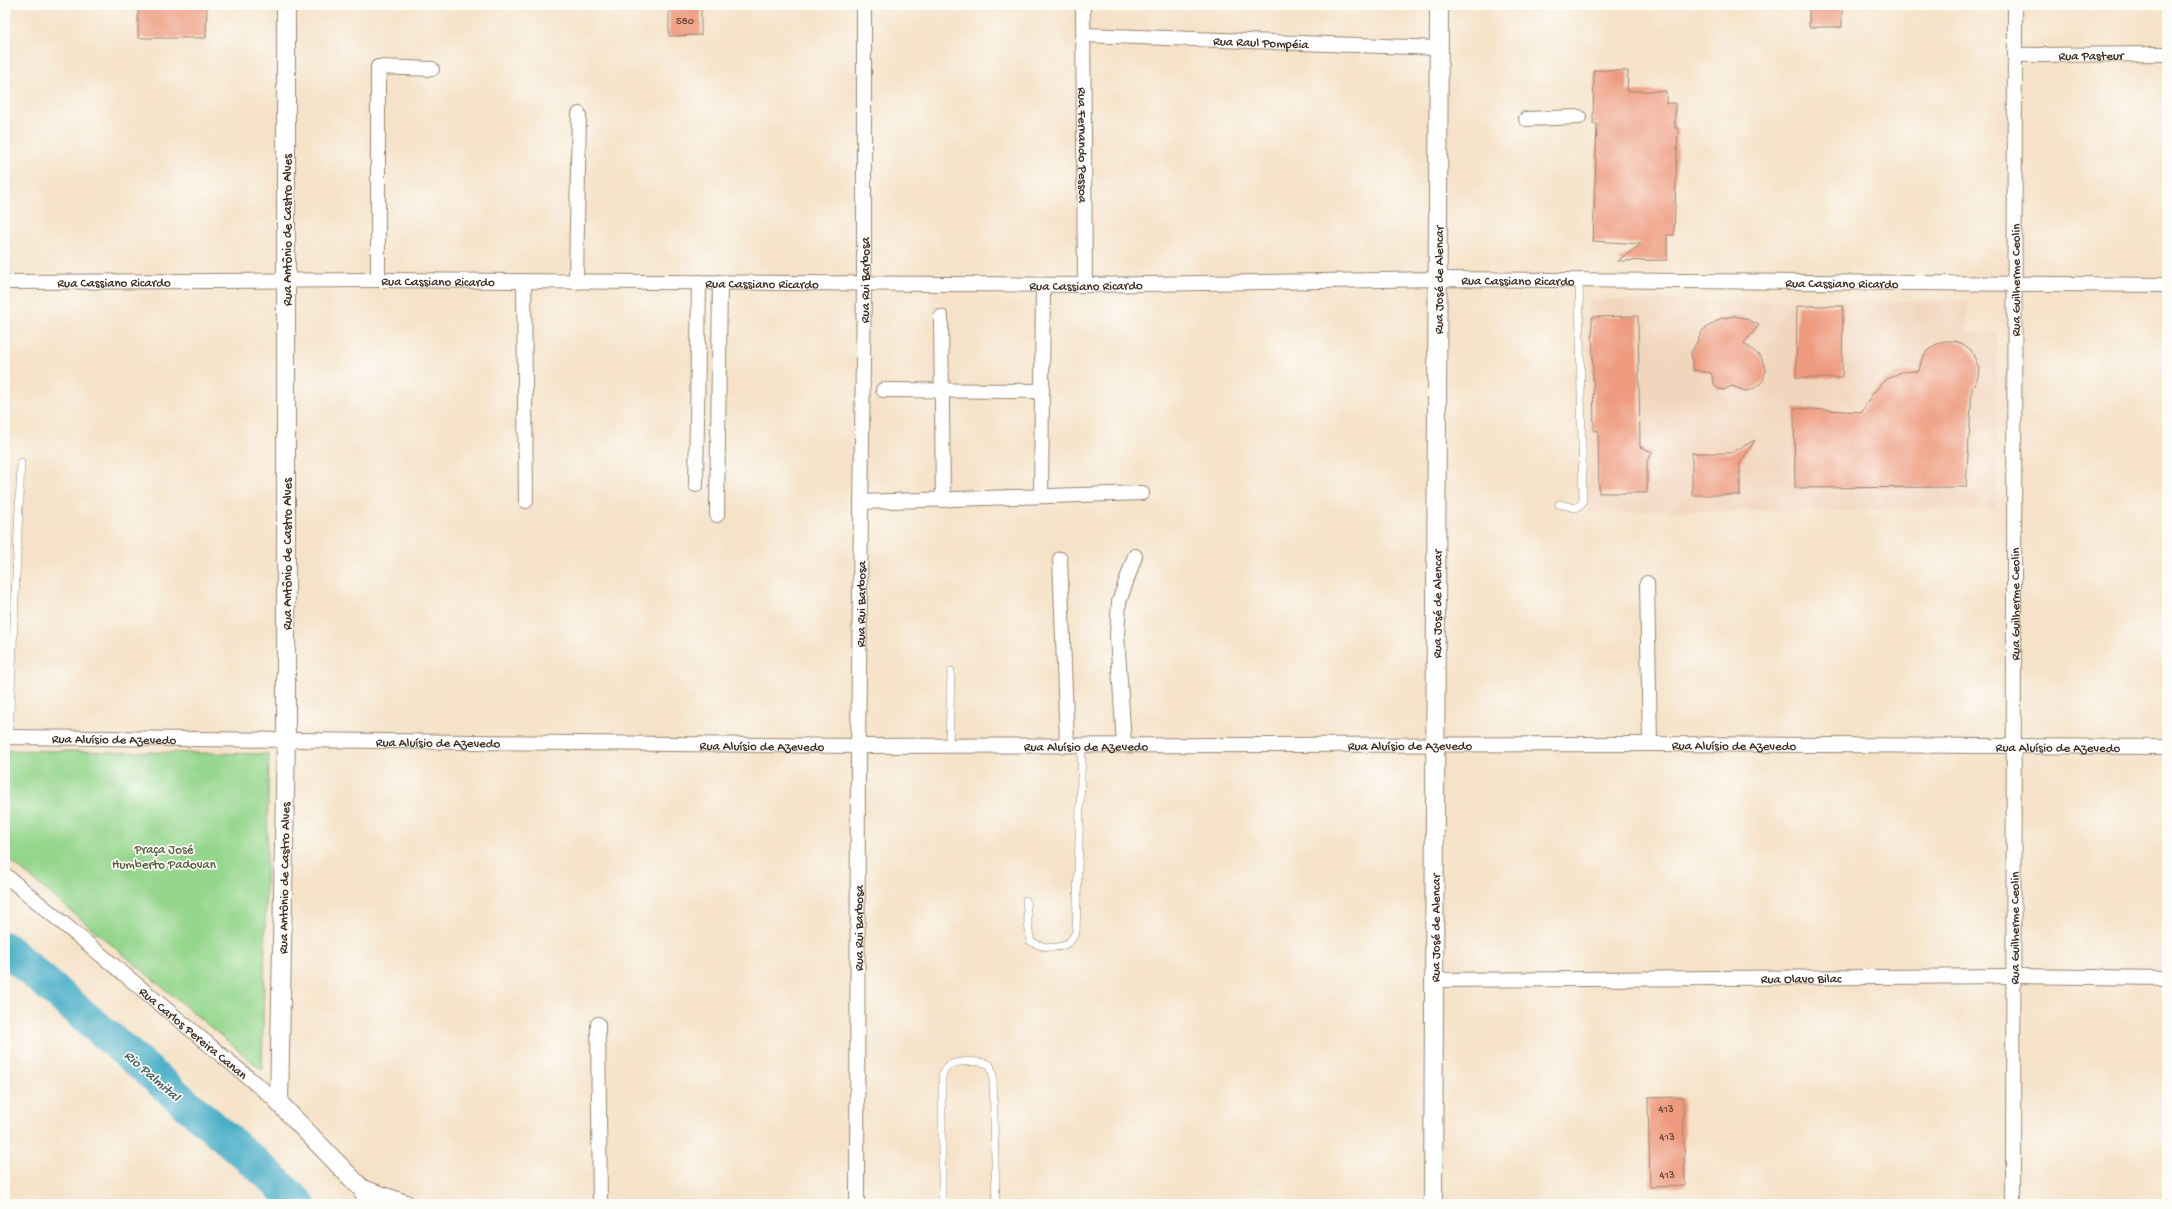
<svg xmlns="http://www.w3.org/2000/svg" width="2172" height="1209" font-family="'Gochi Hand',sans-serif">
  <rect width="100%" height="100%" fill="#fdfcf7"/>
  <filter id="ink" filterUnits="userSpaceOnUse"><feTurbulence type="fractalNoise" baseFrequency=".025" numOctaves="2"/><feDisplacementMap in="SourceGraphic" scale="8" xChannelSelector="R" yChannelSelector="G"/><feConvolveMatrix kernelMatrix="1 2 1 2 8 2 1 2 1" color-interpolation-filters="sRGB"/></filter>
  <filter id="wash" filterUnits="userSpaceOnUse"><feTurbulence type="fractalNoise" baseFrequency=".012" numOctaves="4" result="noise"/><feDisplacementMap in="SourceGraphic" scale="16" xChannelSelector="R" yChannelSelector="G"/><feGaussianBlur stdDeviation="0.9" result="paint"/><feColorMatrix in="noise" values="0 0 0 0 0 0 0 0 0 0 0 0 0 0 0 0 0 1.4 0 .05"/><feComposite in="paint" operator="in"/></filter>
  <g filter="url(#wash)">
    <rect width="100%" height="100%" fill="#f5e2c8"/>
    <!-- built -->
    <path fill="#f2d5bd" d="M 1588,300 L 1967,301 L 1966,332 L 1997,332 L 1996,509 L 1589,512 Z"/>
    <!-- green -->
    <path fill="#95d68d" stroke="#688056" d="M 5,750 L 269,754 L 262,1070 L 5,856 Z"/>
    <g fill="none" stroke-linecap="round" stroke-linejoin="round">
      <!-- river -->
      <path stroke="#48adc7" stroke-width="33" d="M 5,948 L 269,1175 L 299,1204"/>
    </g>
    <g id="blocks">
      <!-- building -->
      <path fill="#ee9a7e" d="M 138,5 L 207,5 L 206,38 L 138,38 Z
        M 669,5 L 701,5 L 701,35 L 669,36 Z
        M 1809,5 L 1842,5 L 1842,27 L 1809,27 Z
        M 1594,70 L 1628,71 L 1627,91 L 1666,91 L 1666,103 L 1675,103 L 1675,128 L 1678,128 L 1674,235 L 1667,235 L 1667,260 L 1617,261 L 1641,244 L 1593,241 L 1597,124 L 1593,124 Z
        M 1797,306 L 1843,306 L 1842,378 L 1796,378 Z
        M 1638,316 L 1640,447 L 1653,452 L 1647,461 L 1647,493 L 1599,493 L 1598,430 L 1594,431 L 1592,317 Z
        M 1734,316 L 1744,318 L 1759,325 L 1744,343 L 1761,357 L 1766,369 L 1763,381 L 1752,390 L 1745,391 L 1732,386 L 1724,390 L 1718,389 L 1714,384 L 1711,373 L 1693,370 L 1691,353 L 1703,330 L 1721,318 Z
        M 1944,341 L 1954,341 L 1963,344 L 1971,350 L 1979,368 L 1978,377 L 1972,389 L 1966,487 L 1795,488 L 1794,408 L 1862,412 L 1872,394 L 1884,381 L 1901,372 L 1919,371 L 1922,359 L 1927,351 L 1935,345 Z
        M 1755,440 L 1740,463 L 1740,495 L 1692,495 L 1692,453 L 1731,453 Z
        M 1683,1097 L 1685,1186 L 1650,1187 L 1648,1098 Z"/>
    </g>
  </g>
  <g filter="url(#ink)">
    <use href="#blocks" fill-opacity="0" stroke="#988673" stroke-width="1"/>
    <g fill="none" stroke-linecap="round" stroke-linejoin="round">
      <!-- service casing -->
      <g stroke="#988673" stroke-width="8">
        <path id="service" d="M 1559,504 L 1576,508 L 1583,502 L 1579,281
          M 9,737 L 21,462
          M 949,745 L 951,671
          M 1026,900 L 1030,941 C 1040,947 1059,951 1069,942 C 1072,940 1074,935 1076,932 L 1082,745
          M 942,1204 L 942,1076 C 944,1070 946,1066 952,1064 C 959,1060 984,1061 990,1065 L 993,1075 L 996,1204"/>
      </g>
      <!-- minor casing -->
      <g stroke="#988673" stroke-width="16">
        <g id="minor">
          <path id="s1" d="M 1083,5 L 1085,285"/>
          <path id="s2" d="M 1083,35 L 1439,48"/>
          <path id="s3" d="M 2015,55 L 2167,54"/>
          <path d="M 1526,119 L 1579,117"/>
          <path d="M 378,280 L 378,67 L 432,69"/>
          <path id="s4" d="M 5,282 L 378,280 L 1085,285 L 1438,279 L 2167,285"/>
          <path d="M 524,282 L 526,501"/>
          <path d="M 576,282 L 579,114"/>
          <path d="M 941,317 L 943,500"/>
          <path d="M 883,390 L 1042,391"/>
          <path d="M 696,485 L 699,282"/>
          <path d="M 1041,496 L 1043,285"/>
          <path d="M 861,502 L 1142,493"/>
          <path d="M 717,515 L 720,282"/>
          <path d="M 1060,559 L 1067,745"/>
          <path d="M 1647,583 L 1650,744"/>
          <path id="s5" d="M 5,737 L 858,746 L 1650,744 L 2167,747"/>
          <path d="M 1124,744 L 1117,635 L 1119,602 L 1135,556"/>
          <path id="s6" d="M 5,875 L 279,1103"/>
          <path id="s7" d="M 1435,980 L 2014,976 L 2167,978"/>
          <path d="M 598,1024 L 600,1204"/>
          <path id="s8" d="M 857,1204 L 858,746 L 864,284 L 864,5"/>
          <path id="s9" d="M 2013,1204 L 2015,5"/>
        </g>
      </g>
      <!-- tertiary casing -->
      <g stroke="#988673" stroke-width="20">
        <g id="tertiary">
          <path d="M 286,5 L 286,738 L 279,1103 L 362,1189 L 369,1204"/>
          <path d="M 362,1189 L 406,1204"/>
          <path id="s10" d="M 1433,1204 L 1439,5"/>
        </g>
      </g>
      <!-- service -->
      <use href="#service" stroke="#fff" stroke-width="7"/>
      <!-- minor -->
      <use href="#minor" stroke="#fff" stroke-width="14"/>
      <!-- tertiary -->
      <use href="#tertiary" stroke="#fff" stroke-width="18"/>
    </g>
  </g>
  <g text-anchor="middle" stroke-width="3.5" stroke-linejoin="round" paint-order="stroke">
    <!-- number labels -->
    <g font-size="11" fill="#684636">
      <text x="685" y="24">580</text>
      <text x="1666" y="1112">413</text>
      <text x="1667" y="1140">413</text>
      <text x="1667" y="1178">413</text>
    </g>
    <!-- street labels -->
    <g font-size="13" fill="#3b2a1e" stroke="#fdfcf7">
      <text dy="5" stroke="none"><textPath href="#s2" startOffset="178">Rua Raul Pompéia</textPath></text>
      <text dy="5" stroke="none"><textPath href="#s3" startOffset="76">Rua Pasteur</textPath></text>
      <text dy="5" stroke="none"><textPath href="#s1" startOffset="140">Rua Fernando Pessoa</textPath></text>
      <text transform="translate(286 230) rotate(-90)" y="5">Rua Antônio de Castro Alves</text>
      <text dy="5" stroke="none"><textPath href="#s4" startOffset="1513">Rua Cassiano Ricardo</textPath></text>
      <text dy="5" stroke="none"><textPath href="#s4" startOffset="433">Rua Cassiano Ricardo</textPath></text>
      <text dy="5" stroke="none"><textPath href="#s8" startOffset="924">Rua Rui Barbosa</textPath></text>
      <text dy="5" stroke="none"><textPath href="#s10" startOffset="924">Rua José de Alencar</textPath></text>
      <text dy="5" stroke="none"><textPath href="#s9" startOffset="924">Rua Guilherme Ceolin</textPath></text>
      <text dy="5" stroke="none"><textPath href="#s4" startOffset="109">Rua Cassiano Ricardo</textPath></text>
      <text dy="5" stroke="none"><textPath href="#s4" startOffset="757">Rua Cassiano Ricardo</textPath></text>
      <text dy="5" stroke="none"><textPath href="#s4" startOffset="1837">Rua Cassiano Ricardo</textPath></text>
      <text dy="5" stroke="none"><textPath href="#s4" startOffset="1081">Rua Cassiano Ricardo</textPath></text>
      <text transform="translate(286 554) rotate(-90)" y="5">Rua Antônio de Castro Alves</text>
      <text dy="5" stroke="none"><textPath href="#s8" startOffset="600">Rua Rui Barbosa</textPath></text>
      <text dy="5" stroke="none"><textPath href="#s10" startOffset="600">Rua José de Alencar</textPath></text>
      <text dy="5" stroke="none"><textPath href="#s9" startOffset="600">Rua Guilherme Ceolin</textPath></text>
      <text dy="5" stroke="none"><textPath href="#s5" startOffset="109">Rua Aluísio de Azevedo</textPath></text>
      <text dy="5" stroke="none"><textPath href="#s5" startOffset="433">Rua Aluísio de Azevedo</textPath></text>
      <text dy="5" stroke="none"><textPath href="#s5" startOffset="757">Rua Aluísio de Azevedo</textPath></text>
      <text dy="5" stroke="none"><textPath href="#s5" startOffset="1081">Rua Aluísio de Azevedo</textPath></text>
      <text dy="5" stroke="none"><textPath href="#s5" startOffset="1405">Rua Aluísio de Azevedo</textPath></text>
      <text dy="5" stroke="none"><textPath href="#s5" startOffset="1729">Rua Aluísio de Azevedo</textPath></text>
      <text dy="5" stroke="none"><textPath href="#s5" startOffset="2053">Rua Aluísio de Azevedo</textPath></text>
      <text transform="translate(283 878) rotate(-89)" y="5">Rua Antônio de Castro Alves</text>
      <text dy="5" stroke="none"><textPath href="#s8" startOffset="276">Rua Rui Barbosa</textPath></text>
      <text dy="5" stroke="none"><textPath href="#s10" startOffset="276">Rua José de Alencar</textPath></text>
      <text dy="5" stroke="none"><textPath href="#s9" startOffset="276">Rua Guilherme Ceolin</textPath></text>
      <text dy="5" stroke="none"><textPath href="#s7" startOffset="366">Rua Olavo Bilac</textPath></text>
      <text dy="5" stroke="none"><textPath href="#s6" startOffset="246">Rua Carlos Pereira Canan</textPath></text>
    </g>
    <!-- park labels -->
    <g font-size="13" fill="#565e3f" stroke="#fdfcf7">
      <text x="164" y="853">Praça José<tspan x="164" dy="15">Humberto Padovan</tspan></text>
    </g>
    <!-- water labels -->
    <g font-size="14" font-style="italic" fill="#405e62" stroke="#fdfcf7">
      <text transform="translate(153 1075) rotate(41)" y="5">Rio Palmital</text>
    </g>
  </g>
  <!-- margin -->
  <rect width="2172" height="1209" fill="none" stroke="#fdfcf7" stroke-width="20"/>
</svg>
